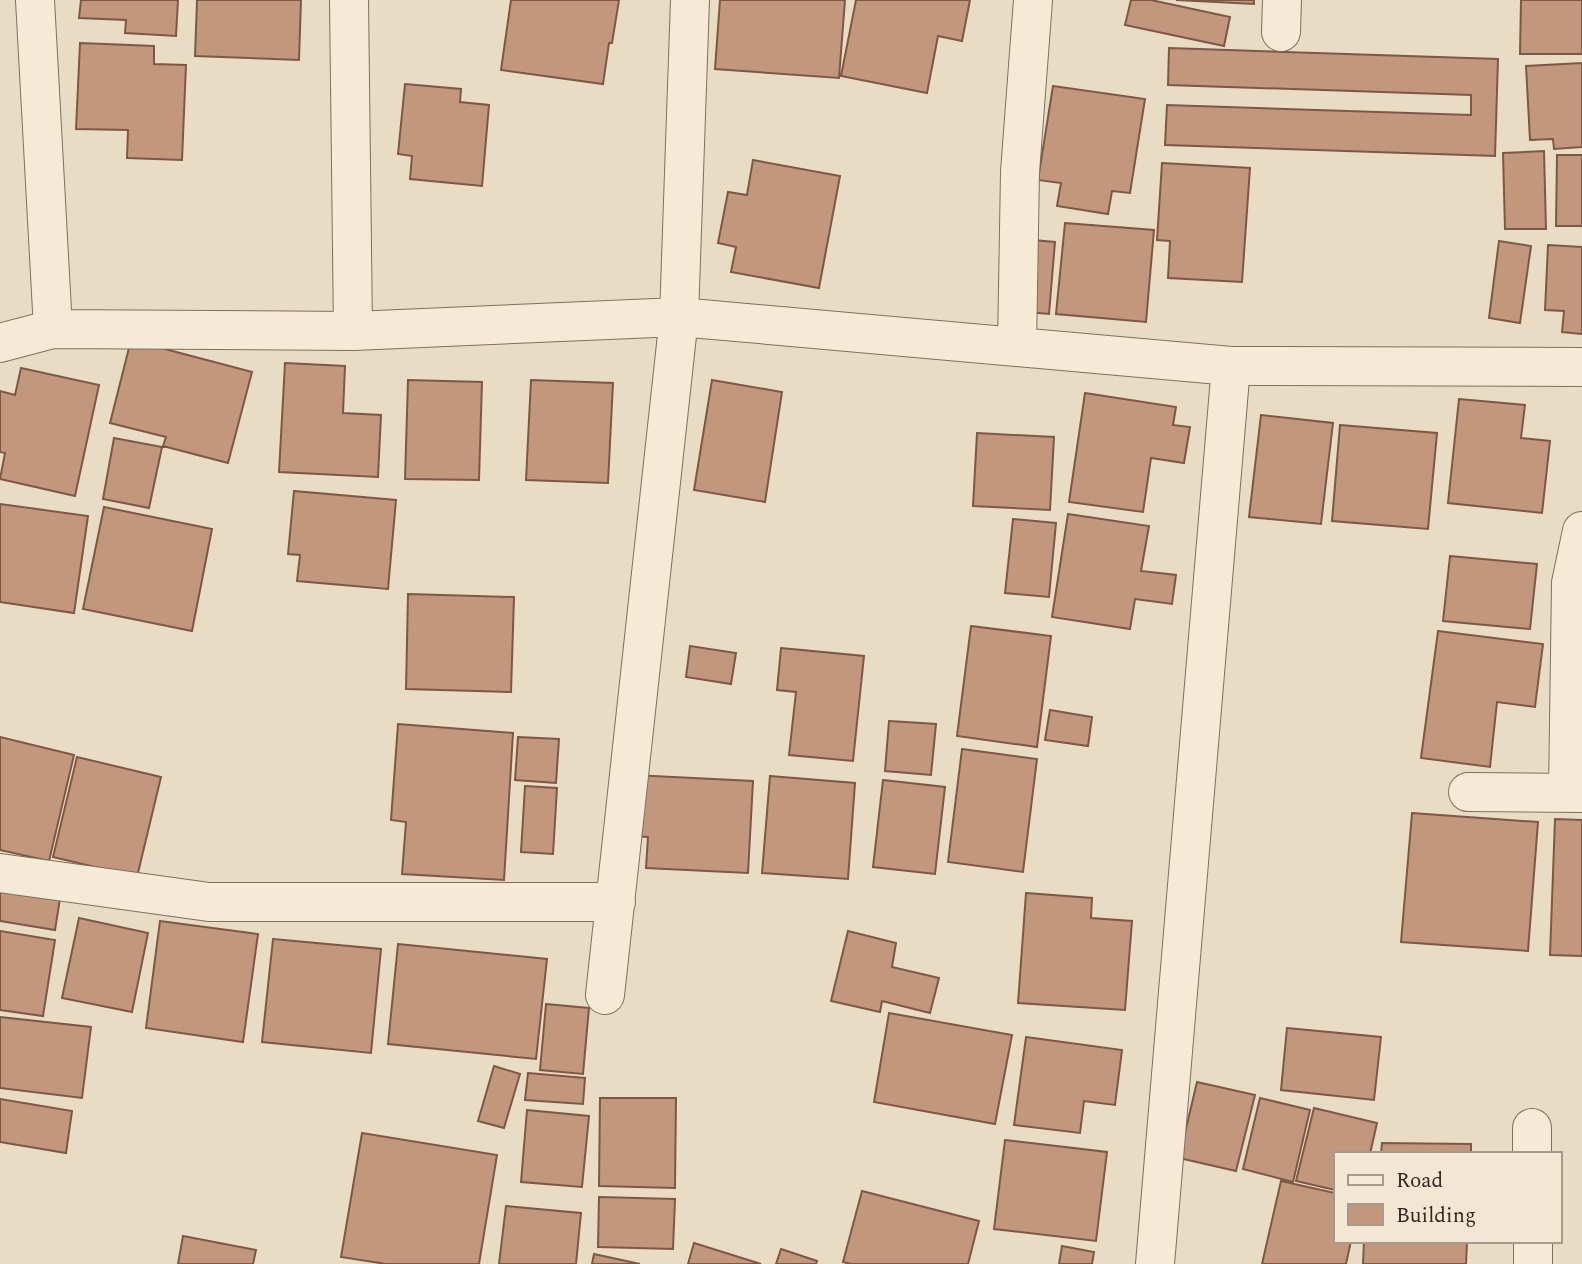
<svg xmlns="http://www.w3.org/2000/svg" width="1582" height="1264" font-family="Spectral,serif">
  <rect width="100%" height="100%" fill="#e9dcc4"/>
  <!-- building -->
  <path fill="#c3967e" stroke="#7e5845" stroke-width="2" d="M 81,0 L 178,0 L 176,36 L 125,33 L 126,20 L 79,18 Z
    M 197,0 L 301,0 L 299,60 L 195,56 Z
    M 511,0 L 619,0 L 612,43 L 609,43 L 603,84 L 501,70 Z
    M 720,0 L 845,0 L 839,78 L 715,69 Z
    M 856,0 L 970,0 L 962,41 L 938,36 L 927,93 L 841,76 Z
    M 1131,0 L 1151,0 L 1230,17 L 1224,46 L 1125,25 Z
    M 1176,0 L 1254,0 L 1254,4 Z
    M 1521,0 L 1582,0 L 1582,54 L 1520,54 Z
    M 80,43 L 154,46 L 154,64 L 186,65 L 182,160 L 127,158 L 128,130 L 76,129 Z
    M 1169,48 L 1498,59 L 1495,156 L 1165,145 L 1167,105 L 1471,115 L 1471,95 L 1168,85 Z
    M 1582,63 L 1582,147 L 1554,149 L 1553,139 L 1530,140 L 1526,66 Z
    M 405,84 L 461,89 L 460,102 L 489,105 L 482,186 L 410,179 L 412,156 L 398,154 Z
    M 1053,86 L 1145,99 L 1130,193 L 1112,191 L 1108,214 L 1057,206 L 1061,183 L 1038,180 Z
    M 1544,151 L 1546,229 L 1505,229 L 1503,153 Z
    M 1557,155 L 1582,155 L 1582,226 L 1556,226 Z
    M 753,160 L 840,176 L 819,288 L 731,272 L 736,247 L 718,243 L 728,192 L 747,195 Z
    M 1162,163 L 1250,168 L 1242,282 L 1168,278 L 1170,241 L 1157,240 Z
    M 1065,223 L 1154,230 L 1146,322 L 1056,314 Z
    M 1033,240 L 1055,242 L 1049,314 L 1027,312 Z
    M 1499,241 L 1531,246 L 1520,323 L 1489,318 Z
    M 1548,245 L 1582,247 L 1582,334 L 1562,332 L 1564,311 L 1545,310 Z
    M 131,340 L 252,372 L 228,463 L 163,446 L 166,437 L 110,423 Z
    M 285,363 L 345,366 L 343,413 L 381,415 L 378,477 L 279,472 Z
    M 21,368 L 99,385 L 75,496 L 0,479 L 5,453 L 0,452 L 0,391 L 15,395 Z
    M 408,380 L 482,382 L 479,480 L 405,479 Z
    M 531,380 L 613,383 L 608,483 L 526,480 Z
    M 712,380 L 782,392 L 765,502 L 694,490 Z
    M 1085,393 L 1176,407 L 1173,425 L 1190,427 L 1184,463 L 1151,458 L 1143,512 L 1069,502 Z
    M 1459,399 L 1525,405 L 1521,438 L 1550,441 L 1542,513 L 1448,503 Z
    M 1261,415 L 1333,423 L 1321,524 L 1249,517 Z
    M 1340,425 L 1437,433 L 1428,529 L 1332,521 Z
    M 977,433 L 1054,437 L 1050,510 L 973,506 Z
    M 114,438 L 162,447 L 149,508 L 103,499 Z
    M 294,491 L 396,500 L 388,589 L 297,581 L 300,555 L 288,554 Z
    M 0,504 L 88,516 L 74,613 L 0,602 Z
    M 104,507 L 212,529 L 192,631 L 83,609 Z
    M 1068,514 L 1149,526 L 1141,571 L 1176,575 L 1172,604 L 1135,599 L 1130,629 L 1052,617 Z
    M 1013,519 L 1056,523 L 1049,597 L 1005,593 Z
    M 1450,556 L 1537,564 L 1530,629 L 1443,621 Z
    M 408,594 L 514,597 L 511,692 L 406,689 Z
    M 971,626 L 1051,636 L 1037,747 L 957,736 Z
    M 1438,631 L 1543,644 L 1535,707 L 1497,702 L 1490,767 L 1421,758 Z
    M 690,646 L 736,653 L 731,684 L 686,677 Z
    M 781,648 L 864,656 L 853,761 L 789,755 L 796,692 L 777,690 Z
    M 1050,710 L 1092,717 L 1088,746 L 1045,740 Z
    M 889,721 L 936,724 L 931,775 L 885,771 Z
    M 398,724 L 513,733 L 504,880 L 402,874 L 406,822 L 391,820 Z
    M 0,737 L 74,755 L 49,861 L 0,850 Z
    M 518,737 L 559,739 L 556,783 L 515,780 Z
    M 962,749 L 1037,759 L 1023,872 L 948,862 Z
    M 77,757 L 161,777 L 137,877 L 53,857 Z
    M 633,775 L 753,781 L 748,873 L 646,868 L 648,837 L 629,836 Z
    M 770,776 L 855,783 L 848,879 L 762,873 Z
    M 883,780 L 945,787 L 935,874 L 873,867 Z
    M 525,786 L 557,788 L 553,854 L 521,852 Z
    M 1412,813 L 1538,822 L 1528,951 L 1401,942 Z
    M 1555,819 L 1582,820 L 1582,956 L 1550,955 Z
    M 0,875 L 62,886 L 55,930 L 0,921 Z
    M 1026,893 L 1092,898 L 1091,918 L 1132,921 L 1125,1010 L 1018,1003 Z
    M 79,918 L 148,933 L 132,1012 L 62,998 Z
    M 160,921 L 258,934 L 243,1042 L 146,1028 Z
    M 0,931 L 55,940 L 43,1016 L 0,1010 Z
    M 848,931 L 896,943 L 892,967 L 939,978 L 930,1013 L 882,1001 L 880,1012 L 831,1001 Z
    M 273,939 L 381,949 L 371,1053 L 262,1042 Z
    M 398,944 L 547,959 L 536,1059 L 388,1044 Z
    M 546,1004 L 589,1008 L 583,1074 L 540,1070 Z
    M 889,1013 L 1012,1035 L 995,1124 L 874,1102 Z
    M 0,1017 L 91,1027 L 82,1098 L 0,1088 Z
    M 1287,1028 L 1381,1037 L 1374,1100 L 1281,1090 Z
    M 1026,1037 L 1122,1050 L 1115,1105 L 1084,1101 L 1080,1133 L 1014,1125 Z
    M 494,1066 L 520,1074 L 504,1128 L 478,1121 Z
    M 528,1073 L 585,1078 L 583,1104 L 525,1100 Z
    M 1197,1082 L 1255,1095 L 1236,1171 L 1179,1158 Z
    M 600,1098 L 676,1098 L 675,1188 L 599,1186 Z
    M 1260,1098 L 1310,1110 L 1293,1182 L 1243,1169 Z
    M 0,1099 L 72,1111 L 66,1153 L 0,1142 Z
    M 1314,1108 L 1377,1123 L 1370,1154 L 1335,1154 L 1335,1190 L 1296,1181 Z
    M 527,1110 L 589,1116 L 582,1187 L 521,1182 Z
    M 362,1133 L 497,1155 L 479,1264 L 386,1264 L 341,1257 Z
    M 1005,1140 L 1107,1152 L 1096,1241 L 994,1229 Z
    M 1382,1143 L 1471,1144 L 1471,1154 L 1381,1154 Z
    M 1281,1181 L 1335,1193 L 1335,1241 L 1351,1241 L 1346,1264 L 1262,1264 Z
    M 862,1191 L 979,1221 L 968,1264 L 851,1264 L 843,1262 Z
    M 599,1197 L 675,1199 L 673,1249 L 598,1247 Z
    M 506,1206 L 581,1213 L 576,1264 L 499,1264 Z
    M 183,1236 L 256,1250 L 253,1264 L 178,1264 Z
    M 1364,1241 L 1467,1242 L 1466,1264 L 1363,1264 Z
    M 694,1243 L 761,1264 L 688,1264 Z
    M 1062,1246 L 1094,1252 L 1092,1264 L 1059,1264 Z
    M 781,1249 L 817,1261 L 816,1264 L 776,1264 Z
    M 594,1254 L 640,1264 L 592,1264 Z"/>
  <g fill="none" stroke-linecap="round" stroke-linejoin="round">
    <!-- minor casing -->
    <g stroke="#826e5c" stroke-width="40">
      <path id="minor" d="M 35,0 L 53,329
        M 349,0 L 353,331
        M 1281,32 L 1282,0
        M 0,343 L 53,329 L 353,331 L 679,317 L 1231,366 L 1582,367
        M 1017,346 L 1020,172 L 1033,0
        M 1468,792 L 1582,793
        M 1568,793 L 1571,583 L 1582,531
        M 0,873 L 209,902 L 616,902
        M 605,995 L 679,317 L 690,0
        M 1532,1128 L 1532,1154
        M 1533,1241 L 1533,1264
        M 1155,1264 L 1231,366"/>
    </g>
    <!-- minor -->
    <use href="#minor" stroke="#f5ead6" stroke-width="38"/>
  </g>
  <!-- legend -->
  <rect x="1334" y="1152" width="228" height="91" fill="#f1e7d3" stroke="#a59a8b" stroke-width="2"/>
  <rect x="1348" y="1175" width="35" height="10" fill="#f5ead6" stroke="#a59a8b" stroke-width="2"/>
  <text x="1396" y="1187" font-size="21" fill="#33271f">Road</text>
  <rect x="1348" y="1204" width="35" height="21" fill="#c3967e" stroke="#a59a8b" stroke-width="2"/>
  <text x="1396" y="1222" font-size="21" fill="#33271f">Building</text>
</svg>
